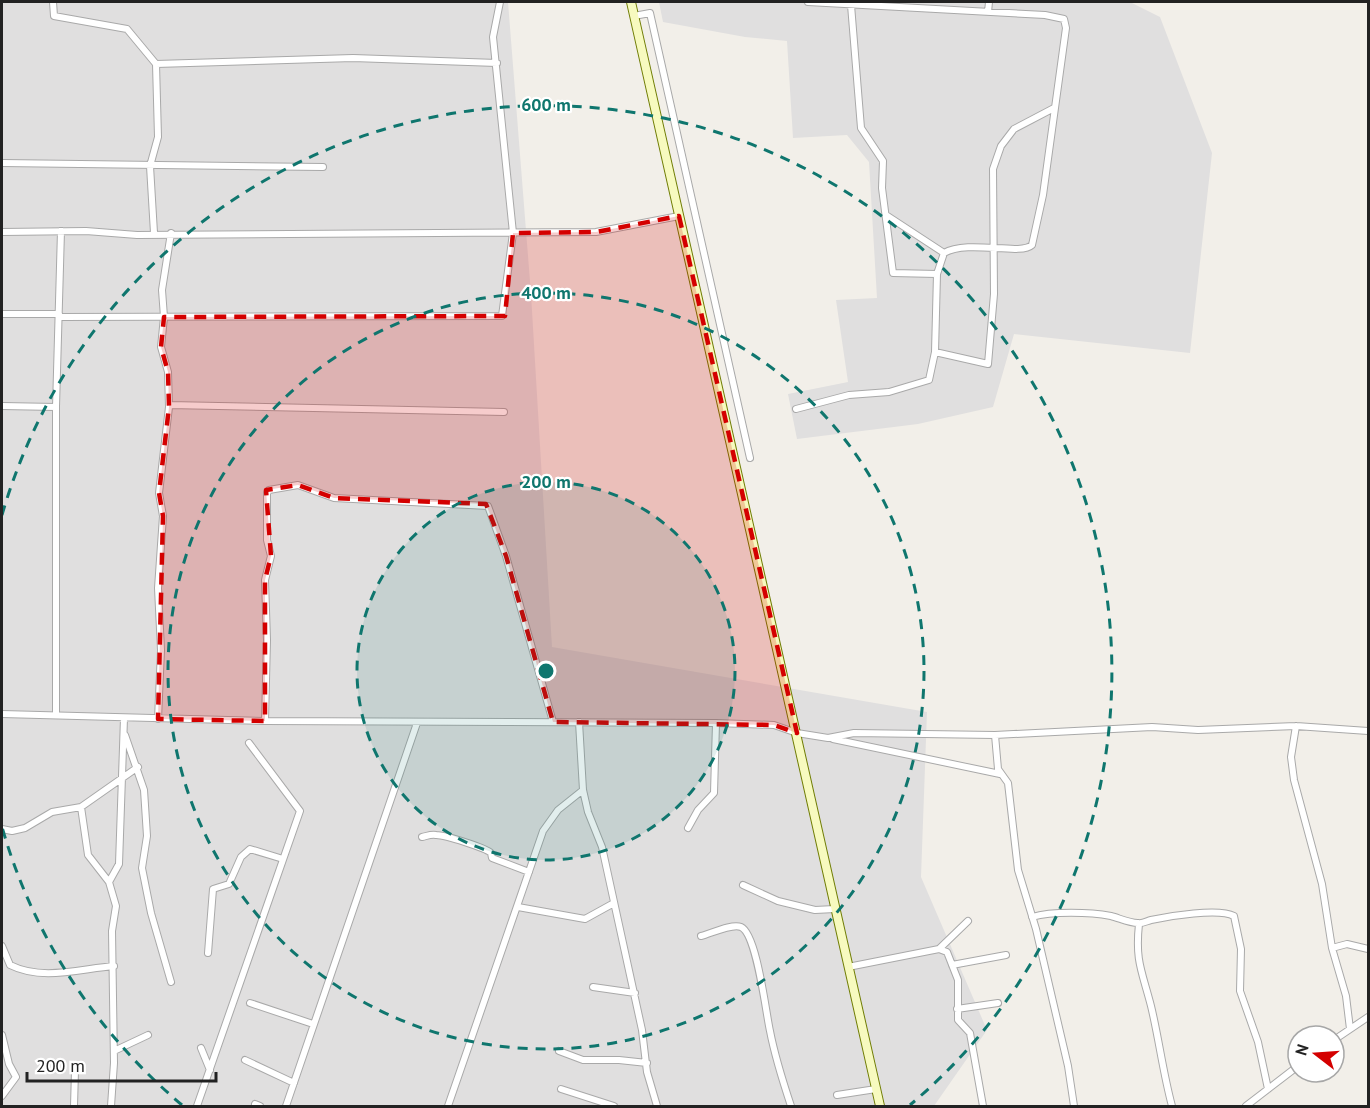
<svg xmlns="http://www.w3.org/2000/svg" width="1370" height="1108" font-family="'PT Sans',sans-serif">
  <rect width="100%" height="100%" fill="#f2efe9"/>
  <!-- residential -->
  <path fill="#e0dfdf" d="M 2,2 L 508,2 L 531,294 L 552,647 L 927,712 L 921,877 L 987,1030 L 934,1106 L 2,1106 Z
    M 659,2 L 1130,2 L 1160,17 L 1212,153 L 1190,353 L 1014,334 L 993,407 L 918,424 L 797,439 L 788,394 L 848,382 L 836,300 L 877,298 L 869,162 L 847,135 L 793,138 L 787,41 L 745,37 L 663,22 Z"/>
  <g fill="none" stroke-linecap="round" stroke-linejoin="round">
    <!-- street casing -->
    <g stroke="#a9a9a9" stroke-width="8">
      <path id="street" d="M 53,2 L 54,16 L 127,29 L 156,64 L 158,137 L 150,166 L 154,233
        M 851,5 L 861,128 L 883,161 L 882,188 L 893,273 L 937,274
        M 988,12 L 989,2
        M 634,16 L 650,13 L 750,458
        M 156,64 L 353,58 L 497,63
        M 2,163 L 323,167
        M 886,215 L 944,253
        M 2,232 L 86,231 L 137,235 L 596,232 L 679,216
        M 2,314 L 59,314
        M 59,317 L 502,316 L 513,233 L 493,37 L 500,2
        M 935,352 L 988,364 L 994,294 L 993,169 L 1001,146 L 1014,129 L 1054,108
        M 169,405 L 504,412
        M 2,406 L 56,407
        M 796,409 L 849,395 L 889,392 L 929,380 L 935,352 L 937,274 L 944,253 C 968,239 1020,256 1032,245 L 1043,195 L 1066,28 L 1064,19 L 1045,15 L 808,2
        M 56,713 L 56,407 L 61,231
        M 2,714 L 265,721 L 716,723 L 774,725 L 797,733 L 828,738 L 854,733 L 995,735 L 1152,727 L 1198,730 L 1296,726 L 1368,731
        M 158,719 L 161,650 L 158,588 L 163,516 L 159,493 L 169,407 L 168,372 L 161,347 L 164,317 L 162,290 L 171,233
        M 265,721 L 267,640 L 265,580 L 271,556 L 267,540 L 267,493 L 269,490 L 298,485 L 334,498 L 488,506 L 506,556 L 553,722
        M 579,722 L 583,790 L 588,812 L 602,847 L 642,1030 L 647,1072 L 657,1106
        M 1296,726 L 1291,757 L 1294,780 L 1322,884 L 1332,948 L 1346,996 L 1350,1029
        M 125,735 L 144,790 L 147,836 L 142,868 L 151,913 L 171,982
        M 995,735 L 998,769 L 1008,783 L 1018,870 L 1036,929 L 1068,1066 L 1074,1106
        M 833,739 L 1000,774
        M 81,807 L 88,855 L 109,882
        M 688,828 L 698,810 L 714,793 L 716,723
        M 2,829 L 12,831 L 25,828 L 52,812 L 81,807 L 138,767
        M 422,837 C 427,836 431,834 436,835 C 445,835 486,848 491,853 L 492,858 L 529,872
        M 743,885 L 778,901 L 815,910 L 835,909
        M 518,907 L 585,919 L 614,903
        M 1032,917 C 1052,911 1090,912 1111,916 C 1119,918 1129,923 1138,923 C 1142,924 1147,921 1151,920 C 1169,916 1219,908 1234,916 L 1241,949 L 1240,991 L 1258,1042 L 1268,1089
        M 1139,924 C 1135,961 1142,971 1151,1006 C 1159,1039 1163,1073 1172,1106
        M 701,936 C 710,934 732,923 741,927 C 757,934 766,1014 770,1031 C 775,1057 783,1082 791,1106
        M 2,946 L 10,965 C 42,981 79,969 114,966
        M 1332,948 L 1347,944 L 1368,949
        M 939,949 L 968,921
        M 208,953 L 213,889 L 229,884 L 241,857 L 250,849 L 283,859
        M 952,965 L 1006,955
        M 848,967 L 939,949 L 947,952 L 958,980 L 958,1020 L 970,1033 L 983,1106
        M 593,987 L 635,993
        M 250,1003 L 313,1024
        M 957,1009 L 998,1003
        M 2,1035 L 9,1064 L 16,1077 L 2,1096
        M 1334,1040 L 1368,1017
        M 201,1048 L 210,1070
        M 114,1051 L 148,1035
        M 559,1051 L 583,1060 L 619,1060 L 647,1063
        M 245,1060 L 294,1083
        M 561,1089 L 614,1106
        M 837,1095 L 876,1089
        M 255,1104 L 260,1106
        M 74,1106 L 75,1071
        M 111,1106 L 114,1063 L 112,931 L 116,906 L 109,882 L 119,864 L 124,718
        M 197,1106 L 300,811 L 249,743
        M 286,1106 L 417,723
        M 448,1106 L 543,831 L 558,810 L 583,790
        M 1246,1106 L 1298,1066"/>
    </g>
    <!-- secondary casing -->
    <g stroke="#707d05" stroke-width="10">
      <path id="secondary" d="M 631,2 L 880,1106"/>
    </g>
    <!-- street -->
    <use href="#street" stroke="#fff" stroke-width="6"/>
    <!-- secondary -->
    <use href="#secondary" stroke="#f7fabf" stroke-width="8"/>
  </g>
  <!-- marked area -->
  <path fill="#d40000" fill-opacity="0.2" stroke="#d40000" stroke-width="4.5" stroke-dasharray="12 8" stroke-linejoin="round" d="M 679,216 L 797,733 L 774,725 L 553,722 L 506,556 L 486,504 L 334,498 L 298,485 L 266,490 L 271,556 L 265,580 L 265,721 L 158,719 L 163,516 L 159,493 L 169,407 L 168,372 L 161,347 L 164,317 L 505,316 L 513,233 L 596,232 Z"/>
  <!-- distance rings -->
  <circle cx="546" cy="671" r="189" fill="#0f766e" fill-opacity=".12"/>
  <g fill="none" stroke="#0f766e" stroke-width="3" stroke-dasharray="10 8">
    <circle cx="546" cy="671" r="189"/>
    <circle cx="546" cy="671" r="378"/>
    <path d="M182 1105A566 566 0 0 1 2 827M2 515A566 566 0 1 1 910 1105"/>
  </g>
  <circle cx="546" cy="671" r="9" fill="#0f766e" stroke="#fff" stroke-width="3"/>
  <g font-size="18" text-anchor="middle" font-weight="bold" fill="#0f766e" stroke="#fff" stroke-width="4.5" stroke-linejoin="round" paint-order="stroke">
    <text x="546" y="111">600 m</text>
    <text x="546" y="299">400 m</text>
    <text x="546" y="488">200 m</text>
  </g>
  <!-- border -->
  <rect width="1370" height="1108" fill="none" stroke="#222222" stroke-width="6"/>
  <!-- north arrow -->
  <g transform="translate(1316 1054) rotate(287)"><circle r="28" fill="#ffffff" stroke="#a7a7a7" stroke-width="1.5"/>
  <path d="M0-4.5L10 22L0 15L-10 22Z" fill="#d40000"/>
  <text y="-9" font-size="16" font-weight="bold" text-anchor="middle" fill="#222222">N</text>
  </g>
  <!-- scale -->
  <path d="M27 1072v9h189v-9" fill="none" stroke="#222222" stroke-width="3"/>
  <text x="36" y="1072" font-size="18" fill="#222222" stroke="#ffffff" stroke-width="4.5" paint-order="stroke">200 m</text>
</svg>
